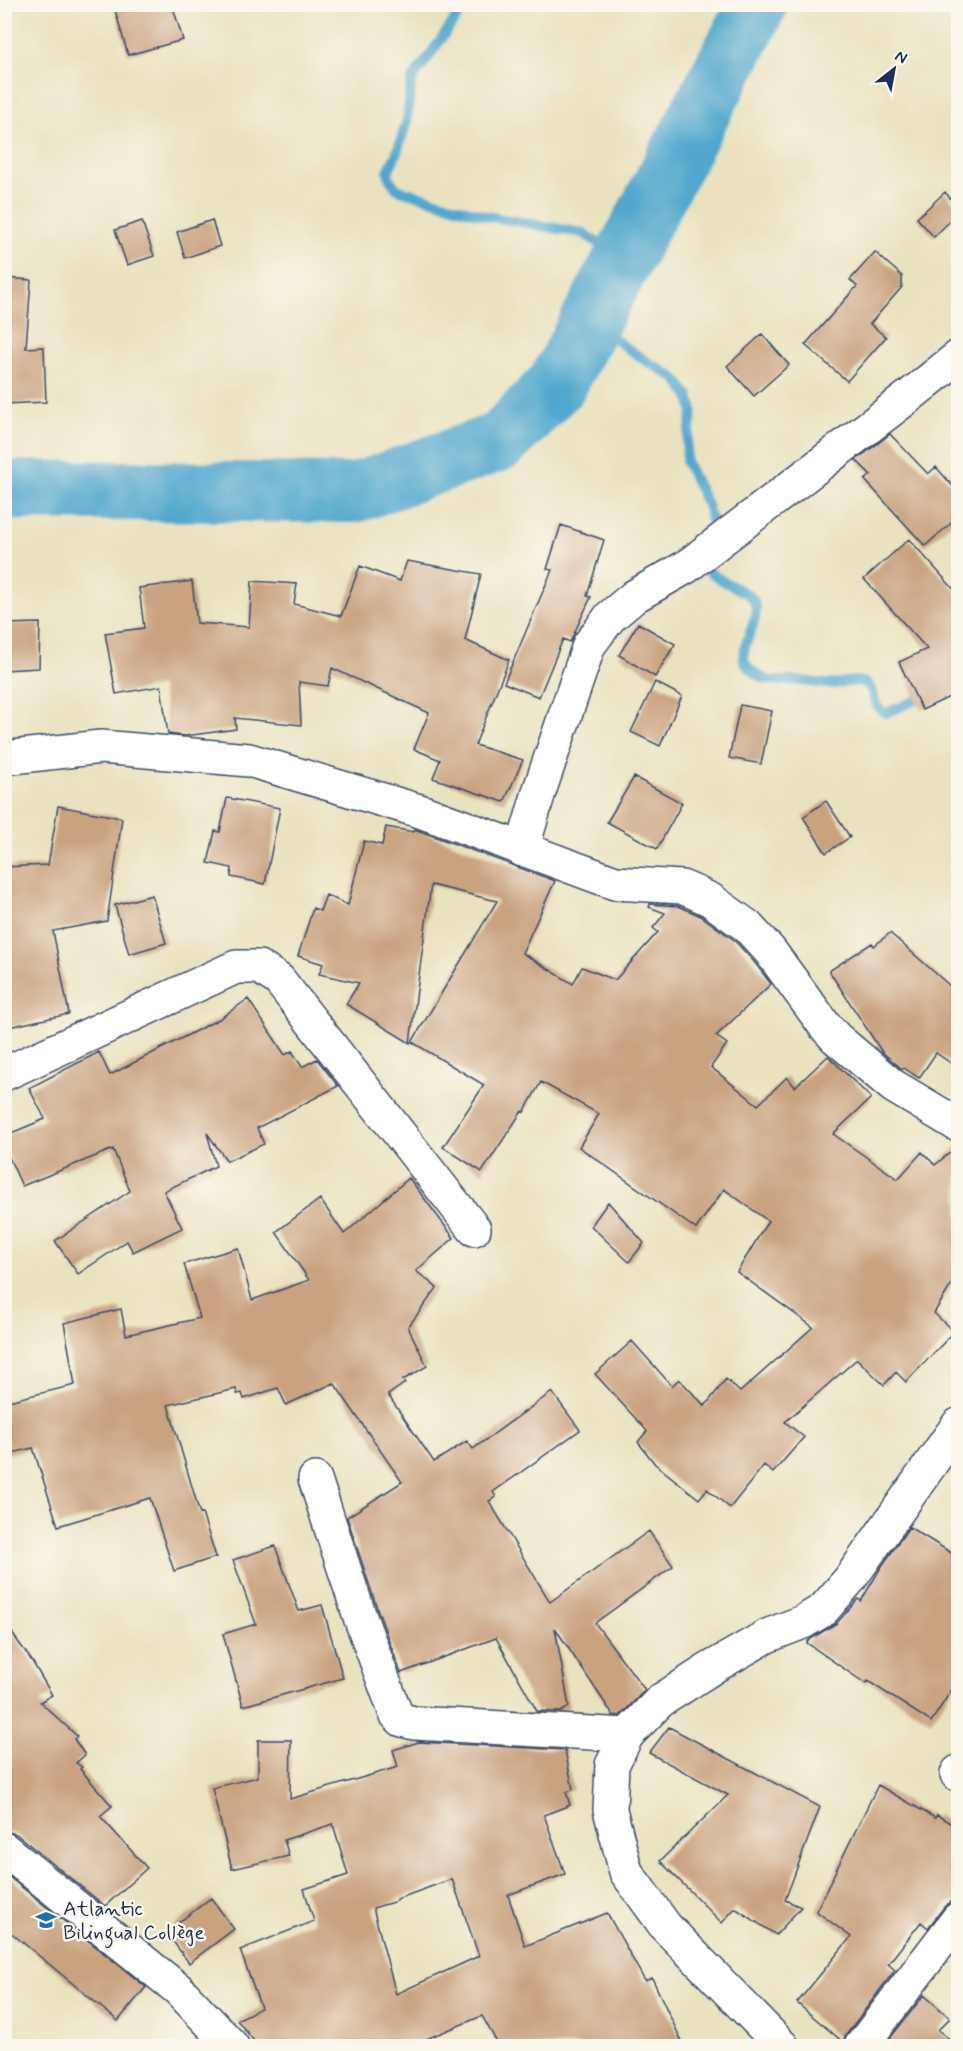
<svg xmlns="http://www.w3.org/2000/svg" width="963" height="2051" font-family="Mynerve,sans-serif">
  <rect width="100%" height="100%" fill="#fbf7ec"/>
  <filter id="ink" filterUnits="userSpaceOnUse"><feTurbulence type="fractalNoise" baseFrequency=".0167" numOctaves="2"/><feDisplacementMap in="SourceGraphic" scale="12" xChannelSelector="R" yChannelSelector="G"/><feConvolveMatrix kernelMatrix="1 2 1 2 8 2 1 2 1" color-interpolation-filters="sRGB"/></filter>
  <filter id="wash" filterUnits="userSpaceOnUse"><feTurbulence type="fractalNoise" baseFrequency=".008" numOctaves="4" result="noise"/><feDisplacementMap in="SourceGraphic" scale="24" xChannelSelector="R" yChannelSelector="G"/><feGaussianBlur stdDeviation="1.35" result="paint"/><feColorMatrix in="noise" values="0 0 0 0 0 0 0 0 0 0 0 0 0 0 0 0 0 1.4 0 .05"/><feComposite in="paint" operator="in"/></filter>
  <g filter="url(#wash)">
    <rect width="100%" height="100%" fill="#e9e2bf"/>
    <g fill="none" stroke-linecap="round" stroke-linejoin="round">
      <!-- stream -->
      <path stroke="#51a7cd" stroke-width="10" d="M 466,4 L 412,80 L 407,120 L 396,155 L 388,171 L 390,180 L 397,189 L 486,216 L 583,233 L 624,260
        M 590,322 L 646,361 L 675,378 L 689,396 L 693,411 L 687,443 L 686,462 L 708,507 L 711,520
        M 701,560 C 707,574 723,581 736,588 C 741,591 748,593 752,598 C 765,614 741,641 744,659 C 745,665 751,670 755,673 C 770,685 782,679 799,681 C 809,681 820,684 831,684 C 841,684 852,679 863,682 C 877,687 870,708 886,713 L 930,694"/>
      <!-- river -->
      <path stroke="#51a7cd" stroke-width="60" d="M 4,490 L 355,493 L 501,441 L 557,384 L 758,4"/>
    </g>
    <g id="blocks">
      <!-- building -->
      <path fill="#c9a280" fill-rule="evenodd" d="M 135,4 L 172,4 L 183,40 L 128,55 L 115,10 Z
        M 945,192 L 958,208 L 958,213 L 934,237 L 917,218 Z
        M 212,220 L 220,246 L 185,258 L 177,232 Z
        M 142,221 L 154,256 L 127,265 L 115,230 Z
        M 875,252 L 902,276 L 902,287 L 870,324 L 886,337 L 847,381 L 805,345 L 857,286 L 850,280 Z
        M 4,278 L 31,280 L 26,348 L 44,347 L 46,402 L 4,404 Z
        M 762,334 L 789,365 L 754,396 L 727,366 Z
        M 890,434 L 928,474 L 936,467 L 958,492 L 958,517 L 925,546 L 865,480 L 871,475 L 856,460 Z
        M 561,525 L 604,540 L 587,596 L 591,597 L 570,642 L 563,639 L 539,697 L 504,683 L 552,570 L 547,569 Z
        M 909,539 L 958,594 L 958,693 L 922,710 L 899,662 L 927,649 L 864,579 Z
        M 407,561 L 481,574 L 465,640 L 509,660 L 475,745 L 523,760 L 504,802 L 433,778 L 440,760 L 414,749 L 429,713 L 332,668 L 328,686 L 299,682 L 301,725 L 235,718 L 236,729 L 185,736 L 168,734 L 161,686 L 116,694 L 105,633 L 144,628 L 139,588 L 192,581 L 197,623 L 249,627 L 252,581 L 297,584 L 294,604 L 341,616 L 360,566 L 400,581 Z
        M 40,623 L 39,668 L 4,670 L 4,624 Z
        M 638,623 L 675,644 L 655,677 L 619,655 Z
        M 655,682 L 682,696 L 660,746 L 631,732 Z
        M 740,705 L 772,711 L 761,764 L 729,758 Z
        M 634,777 L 682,803 L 657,849 L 607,822 Z
        M 227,798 L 280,808 L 265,884 L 231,877 L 232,868 L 208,863 L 215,831 L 220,832 Z
        M 826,801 L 850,837 L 826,853 L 803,817 Z
        M 58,806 L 122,818 L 107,921 L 53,931 L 69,1014 L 4,1028 L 4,867 L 48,865 Z
        M 386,827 L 414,832 L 415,829 L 417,830 L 555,881 L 522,953 L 573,984 L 582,967 L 615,980 L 658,932 L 653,928 L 665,913 L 649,907 L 650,904 L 678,906 L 701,916 L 734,940 L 755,963 L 771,984 L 716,1036 L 727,1044 L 711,1067 L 758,1105 L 787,1077 L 795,1087 L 828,1056 L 871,1098 L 833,1134 L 898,1179 L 922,1152 L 935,1165 L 958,1146 L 958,1274 L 934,1313 L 954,1332 L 906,1382 L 896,1372 L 884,1385 L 857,1359 L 785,1422 L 804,1437 L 773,1473 L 764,1465 L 730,1508 L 707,1489 L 699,1499 L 655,1464 L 638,1442 L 647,1431 L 595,1374 L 632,1341 L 672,1386 L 679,1379 L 705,1406 L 726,1379 L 740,1392 L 813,1327 L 737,1272 L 768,1221 L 724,1189 L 696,1229 L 579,1147 L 599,1114 L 541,1082 L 524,1112 L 522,1111 L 482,1172 L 443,1147 L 484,1085 L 412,1042 L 497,901 L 431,885 L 410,1043 L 346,1004 L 359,983 L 319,974 L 323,964 L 298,956 L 313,908 L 320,911 L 326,895 L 348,905 L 364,841 L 382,845 Z
        M 152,895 L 166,943 L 129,954 L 115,905 Z
        M 890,933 L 958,993 L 958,1068 L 936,1053 L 919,1078 L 904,1068 L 902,1069 L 882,1052 L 829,971 L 872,943 L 874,946 Z
        M 248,999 L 285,1055 L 292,1051 L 302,1067 L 317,1059 L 338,1086 L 257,1128 L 264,1144 L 227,1161 L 207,1133 L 216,1166 L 164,1191 L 182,1228 L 133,1252 L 127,1241 L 78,1274 L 55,1241 L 130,1191 L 113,1149 L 22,1186 L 4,1146 L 4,1136 L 45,1119 L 29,1088 L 99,1052 L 110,1075 L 219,1019 Z
        M 409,1178 L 454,1238 L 416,1271 L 437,1288 L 408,1327 L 427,1366 L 403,1380 L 405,1383 L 388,1395 L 434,1462 L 467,1441 L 473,1449 L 552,1392 L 580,1430 L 493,1492 L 496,1497 L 489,1501 L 550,1602 L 649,1531 L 673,1566 L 595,1623 L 645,1690 L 620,1716 L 613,1715 L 555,1628 L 569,1707 L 561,1712 L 537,1711 L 496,1638 L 401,1673 L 378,1611 L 347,1517 L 402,1482 L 334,1383 L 286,1405 L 278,1388 L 244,1399 L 242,1393 L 237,1394 L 236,1389 L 168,1405 L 200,1514 L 202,1513 L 216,1557 L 174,1571 L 150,1498 L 58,1526 L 33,1448 L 4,1455 L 4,1402 L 75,1385 L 64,1323 L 121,1309 L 126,1335 L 200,1318 L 184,1264 L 238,1248 L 252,1300 L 309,1280 L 276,1232 L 320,1199 L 344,1234 Z
        M 608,1202 L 644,1243 L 629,1262 L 591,1226 Z
        M 909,1527 L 958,1557 L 958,1680 L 931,1722 L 868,1681 L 866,1684 L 807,1643 L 809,1640 L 837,1623 L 858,1599 L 861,1601 L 880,1569 Z
        M 275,1546 L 299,1611 L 322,1605 L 343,1678 L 243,1706 L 223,1634 L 256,1624 L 233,1560 Z
        M 4,1622 L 32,1661 L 52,1695 L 40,1702 L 77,1736 L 74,1739 L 85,1755 L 76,1763 L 82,1767 L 80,1769 L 112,1806 L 100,1816 L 147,1868 L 105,1906 L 16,1834 L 4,1831 Z
        M 669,1727 L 820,1807 L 785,1900 L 801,1907 L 776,1935 L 735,1908 L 722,1923 L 660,1861 L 728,1795 L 649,1753 Z
        M 258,1740 L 291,1740 L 290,1799 L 398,1767 L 393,1750 L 419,1742 L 565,1750 L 573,1790 L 566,1792 L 570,1805 L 544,1815 L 565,1874 L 508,1895 L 525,1946 L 607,1913 L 645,1981 L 652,1978 L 684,2046 L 499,2046 L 482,2016 L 409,2046 L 258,2046 L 237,2020 L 261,2008 L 240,1950 L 314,1921 L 304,1889 L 348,1875 L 333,1824 L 284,1840 L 289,1856 L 232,1869 L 212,1788 L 258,1777 ZM 452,1879 L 479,1956 L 396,1994 L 373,1908 L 397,1901 L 397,1899 Z
        M 878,1785 L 935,1818 L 937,1815 L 958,1828 L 958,1901 L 950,1902 L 944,1907 L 928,1928 L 921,1922 L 888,1964 L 895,1970 L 846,2035 L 843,2042 L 797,2003 L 851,1937 L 816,1911 Z
        M 4,1873 L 146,1987 L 118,2021 L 4,1927 Z
        M 211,1898 L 234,1929 L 189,1963 L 166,1932 Z
        M 924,1995 L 950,2018 L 938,2030 L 958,2046 L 884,2046 Z"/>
    </g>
  </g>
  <g filter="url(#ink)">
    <use href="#blocks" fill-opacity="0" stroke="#3a4a6d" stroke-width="1.5"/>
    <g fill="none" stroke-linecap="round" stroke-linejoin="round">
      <!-- minor casing -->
      <g stroke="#3a4a6d" stroke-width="36">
        <path id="minor" d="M 4,758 L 101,747 L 249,760 L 423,812 L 615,883 L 682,887 L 696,893 L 711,900 L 747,926 L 770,951 L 825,1026 L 836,1038 L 893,1086 L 958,1125
          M 522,850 L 539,792 L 589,645 L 610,617 L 635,596 L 686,567 L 912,394 L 958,357
          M 4,1074 L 236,967 L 259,967 L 279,980 L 474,1229
          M 315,1479 L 360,1617 L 396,1714 L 402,1720 L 414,1723 L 627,1735
          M 957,1774 L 958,1772
          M 4,1849 L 179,1990 L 232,2046
          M 782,2046 L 666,1927 L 626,1872 L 610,1810 L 612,1765 L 627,1735 L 660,1701 L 713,1667 L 767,1636 L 803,1622 L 823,1610 L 850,1579 L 958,1425
          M 861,2046 L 958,1919"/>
      </g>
      <!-- minor -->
      <use href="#minor" stroke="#fff" stroke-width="33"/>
    </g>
  </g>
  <!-- icons -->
  <defs>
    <g id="school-bare" transform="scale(1.62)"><path d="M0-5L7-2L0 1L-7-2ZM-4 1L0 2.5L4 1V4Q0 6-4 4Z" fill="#1f6fb2" stroke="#fbf7ec" stroke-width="2.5" paint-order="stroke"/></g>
  </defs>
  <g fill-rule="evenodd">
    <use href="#school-bare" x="46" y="1920"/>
  </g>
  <g text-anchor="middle" stroke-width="5" stroke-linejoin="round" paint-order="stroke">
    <!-- poi labels -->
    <g font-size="21" fill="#1b2f5e" stroke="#fbf7ec" text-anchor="start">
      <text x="63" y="1915">Atlantic<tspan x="63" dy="24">Bilingual Collège</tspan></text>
    </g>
  </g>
  <!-- margin -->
  <rect width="963" height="2051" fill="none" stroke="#fbf7ec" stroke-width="24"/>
  <!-- north arrow -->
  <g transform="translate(894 69) rotate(31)" stroke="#fbf7ec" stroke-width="4.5" paint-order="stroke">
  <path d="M0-4.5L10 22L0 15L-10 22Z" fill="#1b2f5e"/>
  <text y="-9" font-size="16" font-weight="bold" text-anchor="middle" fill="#1b2f5e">N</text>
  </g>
</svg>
